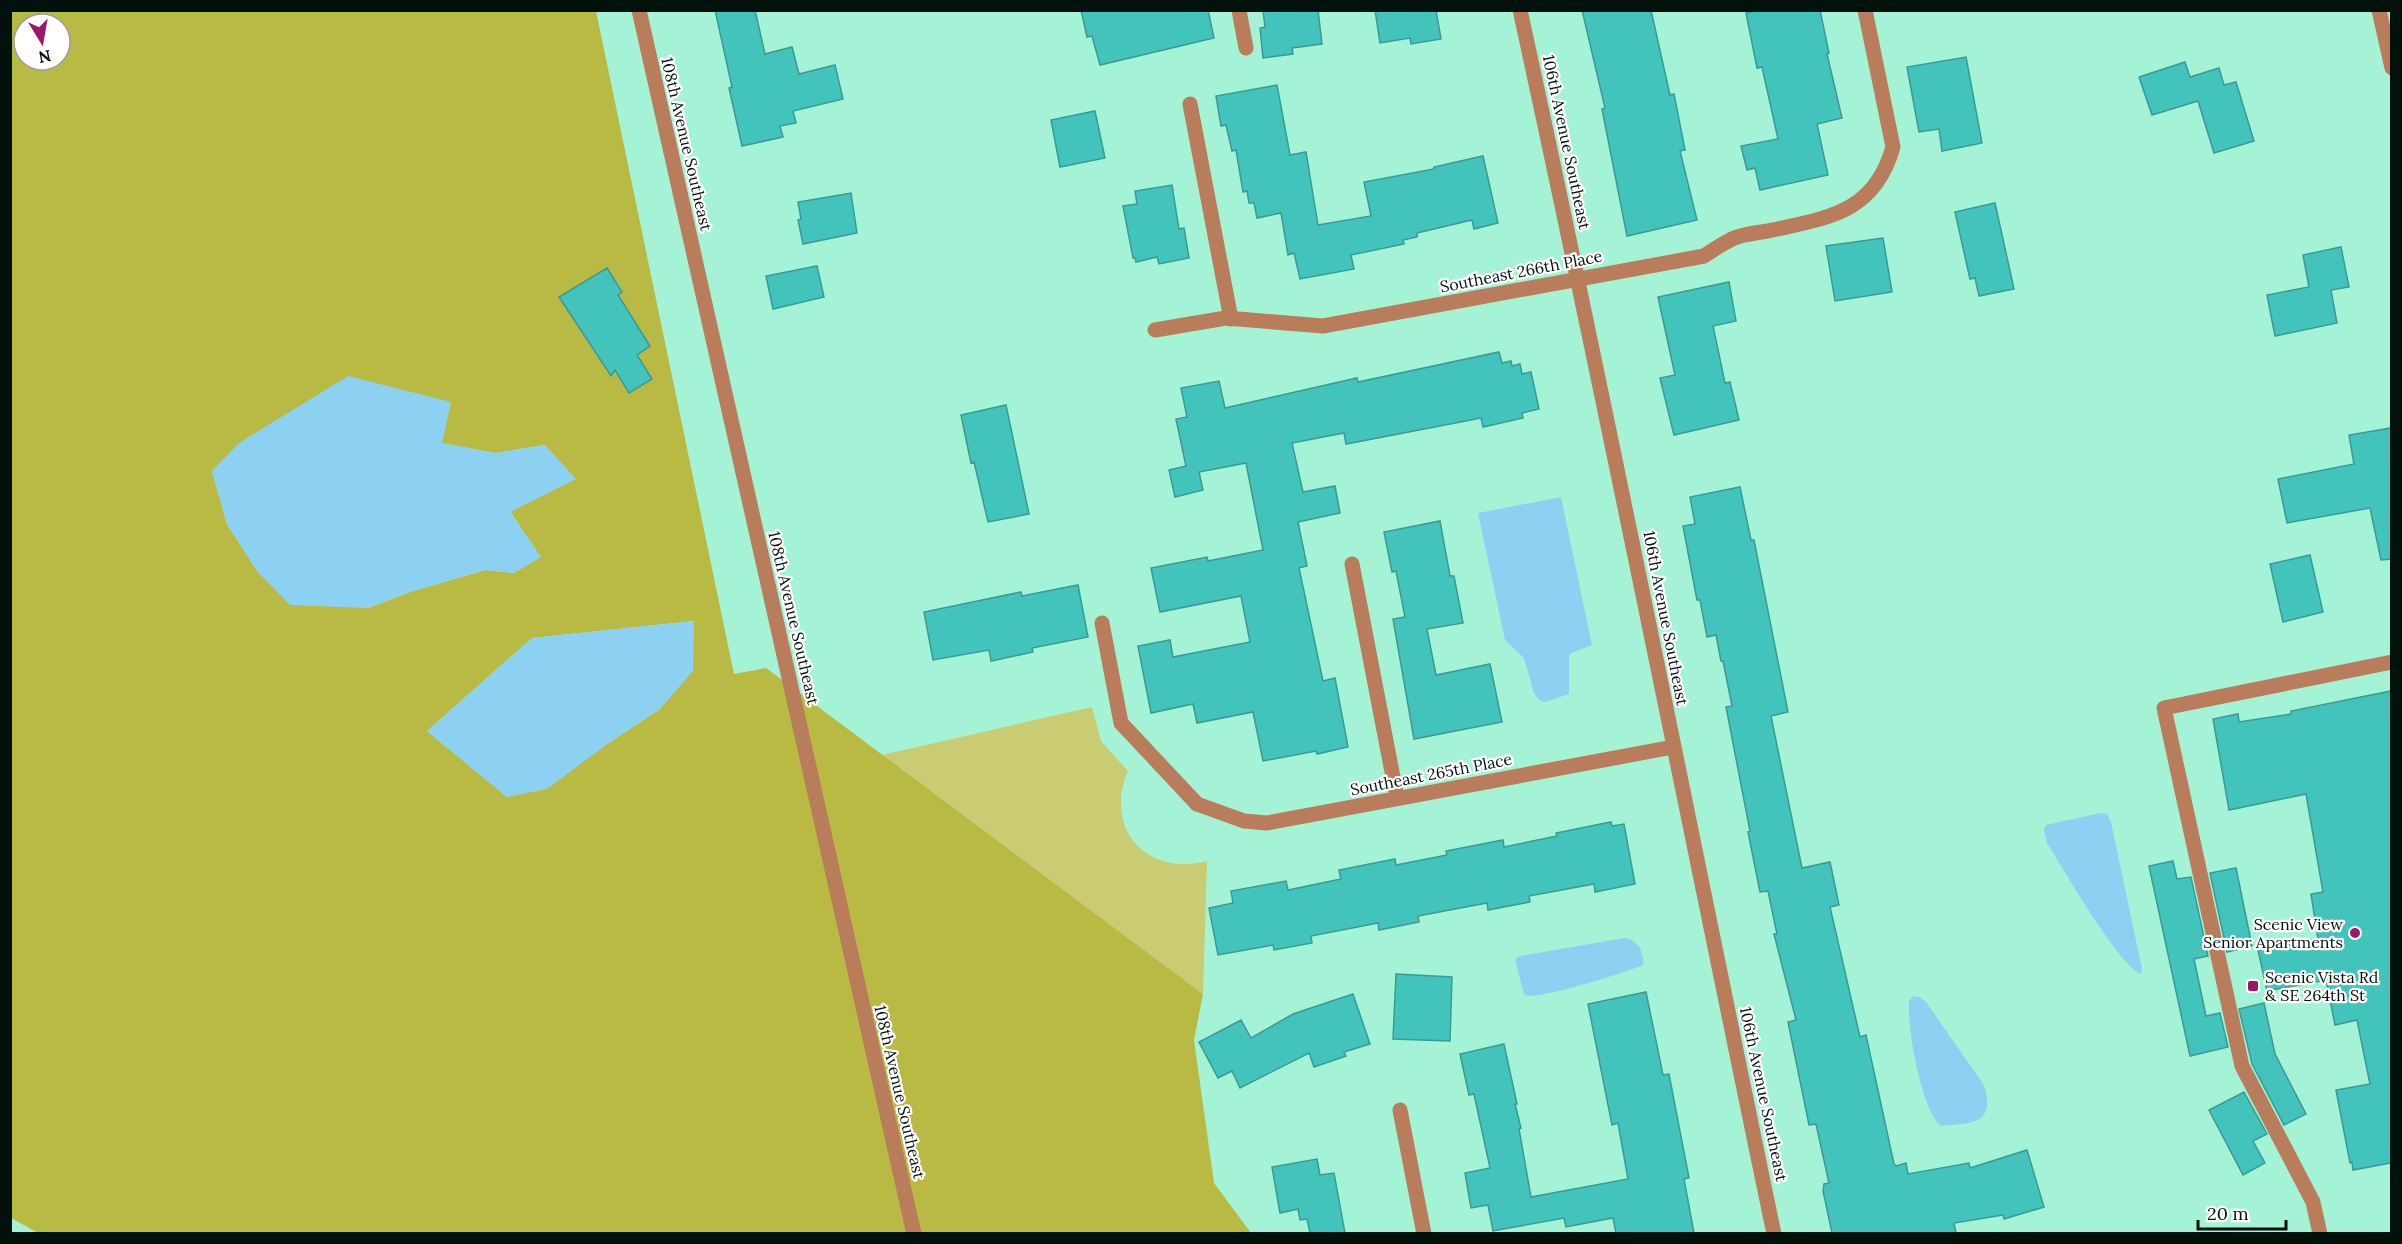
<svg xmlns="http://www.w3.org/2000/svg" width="2402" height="1244" font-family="Lora,serif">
  <rect width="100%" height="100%" fill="#a4f3d7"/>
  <!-- green -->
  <path fill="#c9cc73" d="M 1092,707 L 1101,741 L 1128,771 C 1103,829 1148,877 1207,861 L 1203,994 L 882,755 Z"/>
  <!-- forest -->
  <path fill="#b8ba44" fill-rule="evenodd" d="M 10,11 L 596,11 L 734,674 L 766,668 L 1203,994 L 1194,1040 L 1214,1183 L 1251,1233 L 40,1234 L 11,1218 ZM 24,24 L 60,24 L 60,60 L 24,60 ZM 451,402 L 441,443 L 495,453 L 545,445 L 510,511 L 540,557 L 514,573 L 485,570 L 410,592 L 368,608 L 258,572 L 227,524 L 212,471 ZM 694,621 L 660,709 L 610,742 L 507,797 L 427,731 L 532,638 Z"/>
  <!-- water -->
  <path fill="#8cd1f2" d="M 348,376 L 451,402 L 442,443 L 495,453 L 545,445 L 576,479 L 510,512 L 541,557 L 514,573 L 484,570 L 410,592 L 368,608 L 290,605 L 258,572 L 227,524 L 212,471 L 239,443 Z
    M 1561,497 L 1592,645 L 1569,654 L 1569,694 L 1545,702 L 1539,700 L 1534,693 L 1524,658 L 1505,640 L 1478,513 Z
    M 694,621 L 693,671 L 660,709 L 610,742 L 547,789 L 507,797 L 427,731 L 532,638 Z
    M 2101,813 L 2107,814 L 2111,822 L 2142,969 L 2141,974 C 2118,965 2063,868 2047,843 L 2044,830 L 2046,825 Z
    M 1625,938 C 1638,940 1644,952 1643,965 C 1627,972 1537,1001 1524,995 L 1516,963 L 1516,958 L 1520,956 Z
    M 1913,996 L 1919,997 L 1926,1002 L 1984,1085 C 1996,1125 1972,1123 1941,1126 C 1921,1110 1907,1027 1909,1001 Z"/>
  <!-- building -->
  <path fill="#42c3bc" stroke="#3c9994" stroke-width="1.5" d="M 715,10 L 755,10 L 765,54 L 792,47 L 799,74 L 835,65 L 843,99 L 793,111 L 796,123 L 780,126 L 783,137 L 742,146 L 729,88 L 732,87 Z
    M 1081,10 L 1208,10 L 1214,38 L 1100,65 L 1092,36 L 1087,37 Z
    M 1263,10 L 1318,10 L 1322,44 L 1292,48 L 1293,54 L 1263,58 L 1260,28 L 1265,27 Z
    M 1375,10 L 1436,10 L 1441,39 L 1411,44 L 1410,38 L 1380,43 Z
    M 1582,10 L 1651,10 L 1670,95 L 1674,94 L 1685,150 L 1680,151 L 1697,220 L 1627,236 L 1602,109 L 1605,108 Z
    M 1759,10 L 1820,10 L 1829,53 L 1827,54 L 1842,118 L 1817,124 L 1828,175 L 1760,190 L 1755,168 L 1747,170 L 1741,146 L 1778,139 L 1762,67 L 1757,68 L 1746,13 Z
    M 1966,57 L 1982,143 L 1942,151 L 1939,129 L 1919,132 L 1907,67 Z
    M 2185,62 L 2190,77 L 2219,68 L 2224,85 L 2236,82 L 2254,141 L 2214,153 L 2198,101 L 2152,115 L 2139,77 Z
    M 1277,85 L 1290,155 L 1306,152 L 1318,225 L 1371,216 L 1364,182 L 1434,169 L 1434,167 L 1483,156 L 1498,223 L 1474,229 L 1472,220 L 1417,233 L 1417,237 L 1403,240 L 1404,244 L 1351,255 L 1354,269 L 1300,279 L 1294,253 L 1288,255 L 1281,213 L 1257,218 L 1254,203 L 1249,203 L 1247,191 L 1243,192 L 1236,150 L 1232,151 L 1226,125 L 1221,126 L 1216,96 Z
    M 1095,111 L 1105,158 L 1060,167 L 1051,120 Z
    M 1172,185 L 1179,229 L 1184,228 L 1189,258 L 1159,264 L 1157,257 L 1136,262 L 1135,258 L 1133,258 L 1123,206 L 1137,204 L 1135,191 Z
    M 851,193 L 857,233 L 803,244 L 798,220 L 801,219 L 798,202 Z
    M 1995,203 L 2014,289 L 1979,296 L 1975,278 L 1970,279 L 1955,212 Z
    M 1883,238 L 1892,292 L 1835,301 L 1826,246 Z
    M 2341,247 L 2349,287 L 2331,290 L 2337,323 L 2275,336 L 2267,295 L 2309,287 L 2303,255 Z
    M 817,266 L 824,297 L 773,309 L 766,276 Z
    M 607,268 L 622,292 L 618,295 L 650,346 L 637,355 L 652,379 L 629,393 L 615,370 L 611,376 L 559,297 Z
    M 1729,282 L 1736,321 L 1713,326 L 1725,383 L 1730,382 L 1739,420 L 1674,435 L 1660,378 L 1675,375 L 1658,297 Z
    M 1499,352 L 1502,363 L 1511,361 L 1512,366 L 1520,364 L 1522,374 L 1531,372 L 1539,409 L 1522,413 L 1523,418 L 1483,427 L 1481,418 L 1346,444 L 1344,433 L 1292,443 L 1303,492 L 1335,486 L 1340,513 L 1298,522 L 1307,566 L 1299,568 L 1323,681 L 1335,678 L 1348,747 L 1317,754 L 1316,751 L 1263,761 L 1253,712 L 1197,723 L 1193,704 L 1151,713 L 1138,646 L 1170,640 L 1173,657 L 1250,642 L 1241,596 L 1160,612 L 1151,568 L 1207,557 L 1208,561 L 1263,550 L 1246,463 L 1199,472 L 1203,490 L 1175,497 L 1169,470 L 1186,466 L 1176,419 L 1187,417 L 1181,388 L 1219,381 L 1225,408 L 1357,378 L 1358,382 Z
    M 1006,405 L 1029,514 L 988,522 L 974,462 L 971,463 L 961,415 Z
    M 2391,428 L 2391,559 L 2381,560 L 2370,508 L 2287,523 L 2278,479 L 2354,464 L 2349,435 Z
    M 1740,487 L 1751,540 L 1754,540 L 1788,712 L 1771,716 L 1802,868 L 1830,862 L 1839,905 L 1830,907 L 1860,1037 L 1866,1035 L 1894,1164 L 1896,1166 L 1906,1163 L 1908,1174 L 1969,1163 L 1970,1168 L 2027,1150 L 2044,1207 L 2004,1219 L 2003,1215 L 1954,1223 L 1956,1233 L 1832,1233 L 1823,1191 L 1824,1184 L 1829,1183 L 1816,1124 L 1809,1125 L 1788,1022 L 1796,1020 L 1774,934 L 1777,934 L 1768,891 L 1760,892 L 1748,832 L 1750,831 L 1726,707 L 1732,706 L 1723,661 L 1721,661 L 1716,635 L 1707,637 L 1700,600 L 1697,600 L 1683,526 L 1695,524 L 1690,497 Z
    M 1440,521 L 1450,576 L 1454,576 L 1463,623 L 1427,629 L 1436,675 L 1490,664 L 1502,722 L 1414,739 L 1393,619 L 1405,617 L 1396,571 L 1392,572 L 1384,532 Z
    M 2310,555 L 2323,612 L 2283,622 L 2270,564 Z
    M 1078,585 L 1088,637 L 1032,648 L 1033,652 L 991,661 L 989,650 L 933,660 L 924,612 L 1021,592 L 1022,596 Z
    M 2391,691 L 2391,1163 L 2353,1170 L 2352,1162 L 2350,1163 L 2336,1090 L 2370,1084 L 2357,1020 L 2335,1025 L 2326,980 L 2267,991 L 2258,950 L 2318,939 L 2311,894 L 2323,892 L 2306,794 L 2229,810 L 2213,719 L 2238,714 L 2239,722 L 2291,714 L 2291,711 Z
    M 1611,822 L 1612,826 L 1624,824 L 1635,884 L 1595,892 L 1594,884 L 1529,896 L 1530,902 L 1488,910 L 1487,903 L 1418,916 L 1419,922 L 1379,930 L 1378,923 L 1311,936 L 1312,943 L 1274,950 L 1273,945 L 1218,955 L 1209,908 L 1233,903 L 1231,891 L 1286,881 L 1288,890 L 1341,879 L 1339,870 L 1395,859 L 1396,865 L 1447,855 L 1446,851 L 1503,840 L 1504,847 L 1557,836 L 1556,833 Z
    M 2173,861 L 2177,879 L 2191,877 L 2208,956 L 2194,959 L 2206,1016 L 2220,1013 L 2228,1047 L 2190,1056 L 2149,866 Z
    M 2236,868 L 2252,946 L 2227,952 L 2210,873 Z
    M 1396,974 L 1452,977 L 1450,1041 L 1393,1039 Z
    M 1646,992 L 1663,1075 L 1669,1074 L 1689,1178 L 1684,1179 L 1694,1233 L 1616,1233 L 1613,1218 L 1566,1227 L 1564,1218 L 1493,1231 L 1488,1205 L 1471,1208 L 1465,1173 L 1490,1168 L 1474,1094 L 1469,1095 L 1460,1054 L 1504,1044 L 1517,1104 L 1515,1104 L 1521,1128 L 1519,1129 L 1531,1197 L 1628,1179 L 1618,1123 L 1612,1125 L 1588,1004 Z
    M 1353,994 L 1370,1044 L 1344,1052 L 1346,1056 L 1314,1067 L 1309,1053 L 1240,1088 L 1232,1071 L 1218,1078 L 1199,1042 L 1241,1020 L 1251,1038 L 1293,1014 Z
    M 2264,1003 L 2275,1054 L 2306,1114 L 2284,1125 L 2252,1064 L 2239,1009 Z
    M 2244,1092 L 2267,1134 L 2253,1141 L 2265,1163 L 2243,1175 L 2209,1110 Z
    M 1317,1159 L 1320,1175 L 1334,1173 L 1345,1233 L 1310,1233 L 1307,1219 L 1300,1220 L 1298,1209 L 1280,1213 L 1272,1167 Z"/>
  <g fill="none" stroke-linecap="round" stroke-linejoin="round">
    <!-- service -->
    <path stroke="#ba7d5b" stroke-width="15" d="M 1190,104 L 1231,319
      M 1352,564 L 1397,798
      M 1102,623 L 1121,723 L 1197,804
      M 2320,1234 L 2313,1202 L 2242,1066 L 2164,708 L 2392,662"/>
    <!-- minor -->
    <path stroke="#ba7d5b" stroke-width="15" d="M 1239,10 L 1246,48
      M 1520,10 C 1609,417 1689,826 1774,1234
      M 1155,330 L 1226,318 L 1323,326 L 1704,256 C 1713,250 1722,244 1732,239 C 1742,234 1756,233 1768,231 C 1827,218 1874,214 1893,147 L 1865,10
      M 1197,804 L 1244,821 L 1267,823 L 1673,747
      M 1400,1110 L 1424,1234"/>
    <!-- tertiary -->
    <path stroke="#ba7d5b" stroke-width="15" d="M 639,10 L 914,1234
      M 2379,10 L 2392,68"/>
  </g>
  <!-- markers -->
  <g fill="#9c1768" stroke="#fff" stroke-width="2">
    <circle cx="2355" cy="933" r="6"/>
    <rect x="2247" y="980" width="12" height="12" rx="3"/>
  </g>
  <g text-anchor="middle" stroke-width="4.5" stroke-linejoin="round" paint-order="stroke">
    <!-- street labels -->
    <g font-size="16" fill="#00120b" stroke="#fff">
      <text transform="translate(1567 142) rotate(78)" y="6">106th Avenue Southeast</text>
      <text transform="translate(687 144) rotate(77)" y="6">108th Avenue Southeast</text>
      <text transform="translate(1521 271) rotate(-11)" y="6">Southeast 266th Place</text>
      <text transform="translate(794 618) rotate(77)" y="6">108th Avenue Southeast</text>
      <text transform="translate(1666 618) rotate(79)" y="6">106th Avenue Southeast</text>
      <text transform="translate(1431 774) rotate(-11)" y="6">Southeast 265th Place</text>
      <text transform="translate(900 1092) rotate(77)" y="6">108th Avenue Southeast</text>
      <text transform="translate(1764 1094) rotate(78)" y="6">106th Avenue Southeast</text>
    </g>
    <!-- poi labels -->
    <g font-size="16" fill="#00120b" stroke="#fff" text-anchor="end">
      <text x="2343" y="930">Scenic View<tspan x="2343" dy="18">Senior Apartments</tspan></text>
      <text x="2265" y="983" text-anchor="start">Scenic Vista Rd<tspan x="2265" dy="18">&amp; SE 264th St</tspan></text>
    </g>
  </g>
  <!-- border -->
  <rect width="2402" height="1244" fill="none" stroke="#00120b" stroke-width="24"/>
  <!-- north arrow -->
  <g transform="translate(42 42) rotate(169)"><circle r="28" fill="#ffffff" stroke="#99a09d" stroke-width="1.5"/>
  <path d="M0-4.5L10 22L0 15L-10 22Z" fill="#9c1768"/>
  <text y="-9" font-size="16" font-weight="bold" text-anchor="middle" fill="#00120b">N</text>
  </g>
  <!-- scale -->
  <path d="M2198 1220v9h88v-9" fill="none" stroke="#00120b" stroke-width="3"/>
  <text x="2207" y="1220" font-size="18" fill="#00120b" stroke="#ffffff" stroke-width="4.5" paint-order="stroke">20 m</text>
</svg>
